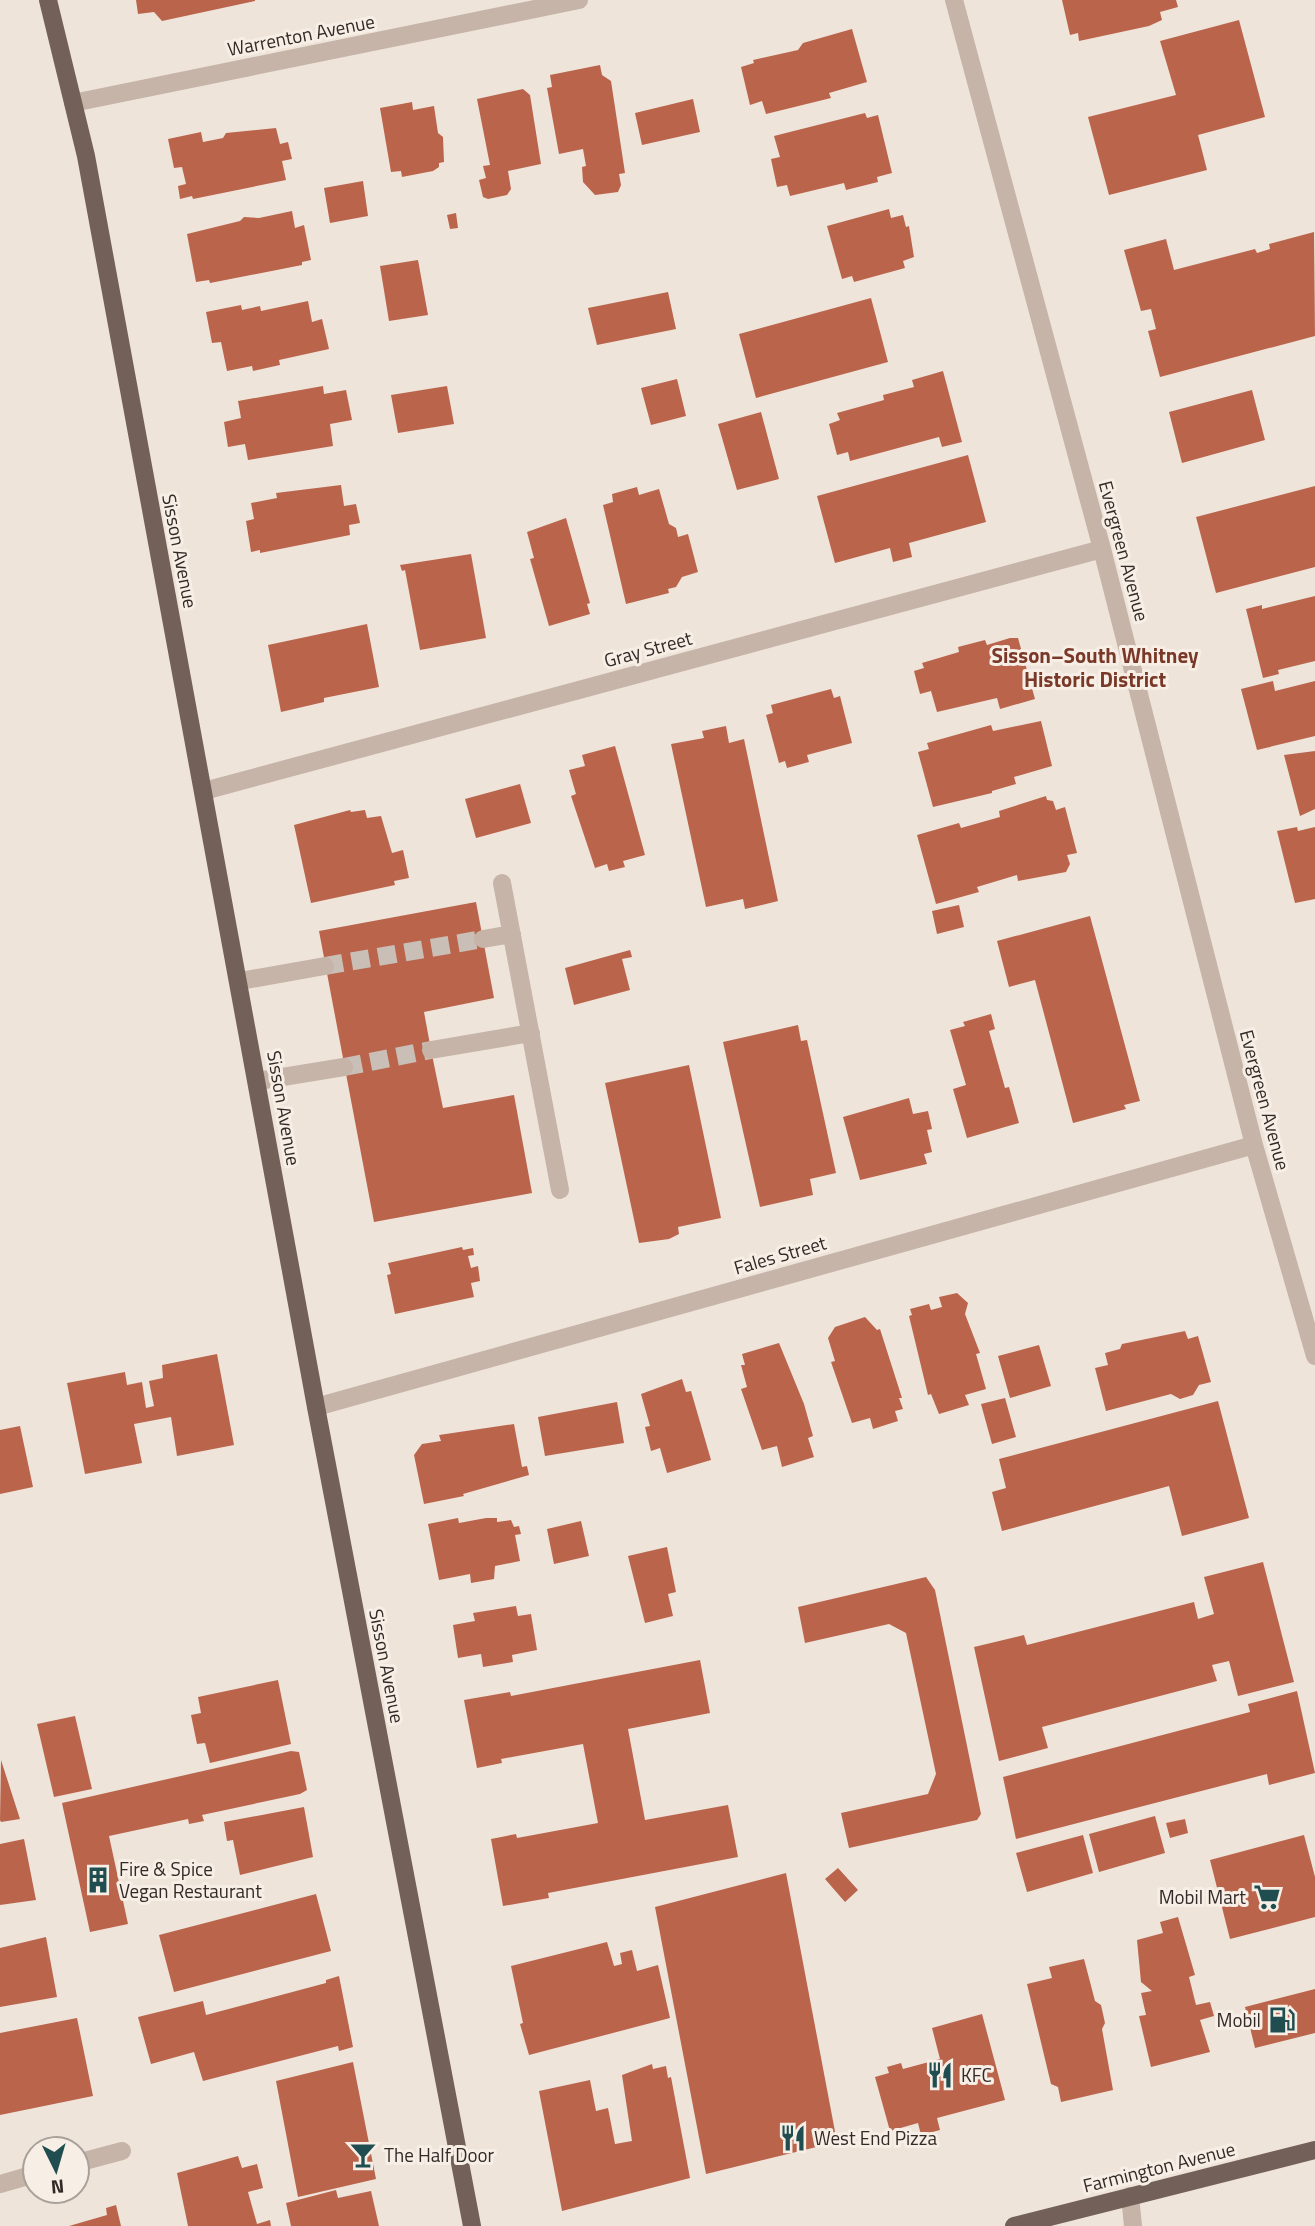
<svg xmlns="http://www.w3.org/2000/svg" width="1315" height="2226" font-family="'Titillium Web',sans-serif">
  <rect width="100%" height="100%" fill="#efe4da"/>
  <!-- building -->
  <path fill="#ba644c" d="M 136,0 L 255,0 L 255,1 L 162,21 L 154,12 L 138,14 Z
    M 1062,0 L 1176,0 L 1178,7 L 1160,12 L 1162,20 L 1149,26 L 1079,41 L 1078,33 L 1070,35 Z
    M 1239,20 L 1265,117 L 1198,135 L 1207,170 L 1109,195 L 1088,117 L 1176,95 L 1160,41 Z
    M 852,29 L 867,82 L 829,93 L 831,98 L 766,114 L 762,101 L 750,105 L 741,67 L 754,63 L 753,60 L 798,50 L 803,43 Z
    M 600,65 L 602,75 L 611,81 L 625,173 L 619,174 L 621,185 L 618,192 L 595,195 L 583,182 L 582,167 L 586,166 L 583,149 L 559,154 L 547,88 L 552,87 L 550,75 Z
    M 523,89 L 530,95 L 541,164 L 508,171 L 511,189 L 507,195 L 488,199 L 483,197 L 479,180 L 486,178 L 483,166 L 490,165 L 477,99 Z
    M 693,99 L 700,132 L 642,145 L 635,113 Z
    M 412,102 L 413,110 L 434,106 L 438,133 L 443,137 L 444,162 L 439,163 L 439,167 L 433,171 L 402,177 L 401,171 L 391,172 L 380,108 Z
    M 865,113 L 867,118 L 878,115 L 892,173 L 877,177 L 878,182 L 846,190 L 844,183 L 790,196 L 787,185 L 777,187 L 771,159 L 780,157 L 774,136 Z
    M 276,128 L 280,144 L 288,142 L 292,159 L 282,161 L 286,180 L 193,199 L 192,196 L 180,199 L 178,186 L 186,184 L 182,167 L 174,168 L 168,139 L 201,132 L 203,142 L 223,138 L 226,133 Z
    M 363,181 L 368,216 L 330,223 L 324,188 Z
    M 889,209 L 891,218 L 903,215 L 906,227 L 909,226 L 914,257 L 903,261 L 905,268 L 854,282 L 852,276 L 842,279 L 827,226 Z
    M 292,211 L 295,228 L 304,225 L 311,260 L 302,262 L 302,265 L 210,283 L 209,280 L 196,282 L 187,234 L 240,221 L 244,217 L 259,218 Z
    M 456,213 L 458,228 L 450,229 L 447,215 Z
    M 1314,232 L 1315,336 L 1160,377 L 1148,331 L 1156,329 L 1151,309 L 1141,311 L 1124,250 L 1166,239 L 1174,270 L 1255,249 L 1257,253 L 1270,249 L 1269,244 Z
    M 418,260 L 428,315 L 389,321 L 380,266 Z
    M 668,292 L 676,329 L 597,345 L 588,308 Z
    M 871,298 L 888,362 L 756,398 L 739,334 Z
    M 308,301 L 312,322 L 322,319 L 329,349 L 279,360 L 280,365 L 253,371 L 252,366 L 227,371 L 221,342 L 212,343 L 206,312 L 241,305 L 242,310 L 260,306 L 261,311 Z
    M 943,371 L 962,442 L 942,447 L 939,437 L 850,461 L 848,452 L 837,455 L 829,424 L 840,420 L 837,413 L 884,400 L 883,395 L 914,387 L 912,380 Z
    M 677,379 L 686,416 L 651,425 L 641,388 Z
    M 323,386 L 324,394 L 346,390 L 352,420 L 330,424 L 333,446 L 248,460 L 245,444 L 228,447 L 224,422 L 241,418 L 238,401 Z
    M 447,386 L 454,424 L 398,433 L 391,395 Z
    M 1252,390 L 1265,440 L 1182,463 L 1169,412 Z
    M 761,412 L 779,479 L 737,490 L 718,424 Z
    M 968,455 L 986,522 L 909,543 L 912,557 L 893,562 L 890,548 L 835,563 L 817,496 Z
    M 341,485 L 344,506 L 356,504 L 360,523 L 349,525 L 350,535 L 260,553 L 260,550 L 251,552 L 246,521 L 254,519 L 251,503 L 277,498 L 276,493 Z
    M 1315,486 L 1315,567 L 1216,593 L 1196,517 Z
    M 637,487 L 639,495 L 659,489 L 669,524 L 676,528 L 678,537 L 688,534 L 698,572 L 682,577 L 676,587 L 668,589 L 669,593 L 626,604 L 603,505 L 613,502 L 612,494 Z
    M 566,518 L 590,603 L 587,604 L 590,614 L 549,626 L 530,559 L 534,558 L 527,532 Z
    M 471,554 L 486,638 L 420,650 L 405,570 L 402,571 L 400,565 Z
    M 1315,596 L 1315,661 L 1278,670 L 1279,674 L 1263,678 L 1246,609 L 1262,605 L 1262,609 Z
    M 367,624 L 379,687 L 324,698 L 324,702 L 281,712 L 268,645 Z
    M 1010,638 L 1018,638 L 1035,699 L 1000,709 L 997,698 L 937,712 L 931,691 L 920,694 L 914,671 L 924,668 L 922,663 L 959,652 L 958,647 L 985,640 L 987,645 Z
    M 1273,681 L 1275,691 L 1315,681 L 1315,736 L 1257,750 L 1241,689 Z
    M 831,689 L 834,698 L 840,696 L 852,743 L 807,755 L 809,762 L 787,768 L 785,761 L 779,763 L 766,715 L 773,713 L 771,705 Z
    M 1041,721 L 1052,766 L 1014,777 L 1016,784 L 992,791 L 992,793 L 933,807 L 918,752 L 929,749 L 927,743 L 991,725 L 993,731 Z
    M 726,726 L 729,743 L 744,739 L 778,901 L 745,909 L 743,899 L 706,907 L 671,744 L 704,738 L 702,731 Z
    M 615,746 L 645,855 L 623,861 L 625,867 L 609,871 L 607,864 L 595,868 L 571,796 L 576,794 L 569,770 L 585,766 L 582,755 Z
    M 1315,751 L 1315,809 L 1300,816 L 1284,755 Z
    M 520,784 L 531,823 L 476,838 L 465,799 Z
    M 1046,796 L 1047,800 L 1053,801 L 1056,810 L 1065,807 L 1077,853 L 1067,855 L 1070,864 L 1066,872 L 1018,881 L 1017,875 L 977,887 L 979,892 L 936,904 L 917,835 L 959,823 L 961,828 L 1000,817 L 999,811 Z
    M 350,810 L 351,812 L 365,810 L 367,818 L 381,816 L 392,853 L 403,850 L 409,878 L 394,881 L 395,885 L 311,903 L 294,825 Z
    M 1297,827 L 1298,831 L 1315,827 L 1315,899 L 1295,903 L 1277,831 Z
    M 476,902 L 494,998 L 424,1012 L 431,1050 L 443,1108 L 514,1095 L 532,1193 L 374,1222 L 319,931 Z
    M 959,905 L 964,927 L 937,934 L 932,911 Z
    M 1090,916 L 1140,1101 L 1124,1105 L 1126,1109 L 1073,1123 L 1035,980 L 1009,987 L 997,941 Z
    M 630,950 L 632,957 L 622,959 L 630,990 L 574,1005 L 565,968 Z
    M 991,1014 L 995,1029 L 989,1031 L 1005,1088 L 1009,1087 L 1019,1123 L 967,1138 L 953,1089 L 966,1085 L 950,1030 L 965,1026 L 963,1022 Z
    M 798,1025 L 801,1041 L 807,1040 L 836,1173 L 810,1179 L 813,1195 L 760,1207 L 723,1042 Z
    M 689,1065 L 721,1218 L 678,1227 L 679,1234 L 669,1239 L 639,1243 L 605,1083 Z
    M 909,1098 L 913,1114 L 928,1111 L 932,1129 L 927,1130 L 932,1152 L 924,1154 L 927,1164 L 860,1180 L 843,1117 Z
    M 462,1247 L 463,1250 L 473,1248 L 474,1255 L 468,1256 L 471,1268 L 478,1266 L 480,1281 L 471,1283 L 474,1297 L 395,1314 L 387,1275 L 391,1274 L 388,1263 Z
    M 957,1293 L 968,1303 L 965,1314 L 980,1353 L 976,1354 L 986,1389 L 965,1395 L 969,1405 L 939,1414 L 931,1394 L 928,1395 L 909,1316 L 912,1315 L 910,1309 L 929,1304 L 931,1310 L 942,1307 L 939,1297 Z
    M 865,1317 L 877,1330 L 880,1329 L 902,1398 L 899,1398 L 903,1409 L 895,1411 L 898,1421 L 873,1429 L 870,1418 L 852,1423 L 831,1362 L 835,1361 L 828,1338 L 835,1327 Z
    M 1185,1331 L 1188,1339 L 1198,1336 L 1211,1382 L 1199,1385 L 1193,1395 L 1180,1399 L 1171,1394 L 1106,1411 L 1095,1368 L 1108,1365 L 1105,1353 L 1120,1349 L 1122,1344 Z
    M 779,1343 L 804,1404 L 813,1436 L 808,1438 L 814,1457 L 782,1467 L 777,1446 L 762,1450 L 741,1389 L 747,1387 L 741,1365 L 745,1365 L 742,1354 Z
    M 1039,1345 L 1051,1386 L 1010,1398 L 998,1356 Z
    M 217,1354 L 234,1445 L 177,1456 L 171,1417 L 134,1424 L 142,1463 L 85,1474 L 67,1383 L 125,1372 L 127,1385 L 142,1382 L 146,1408 L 154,1406 L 149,1381 L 163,1378 L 162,1365 Z
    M 682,1379 L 686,1392 L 691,1391 L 711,1460 L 667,1473 L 660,1448 L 651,1451 L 645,1427 L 650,1426 L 641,1394 Z
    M 1005,1398 L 1016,1437 L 992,1444 L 981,1404 Z
    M 1218,1401 L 1249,1518 L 1182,1536 L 1169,1486 L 1002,1531 L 992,1492 L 1006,1488 L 999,1459 Z
    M 617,1402 L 624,1443 L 545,1456 L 538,1417 Z
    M 514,1424 L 522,1467 L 527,1466 L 529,1475 L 463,1494 L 464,1496 L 424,1504 L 414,1455 L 422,1444 L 441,1441 L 439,1435 Z
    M 20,1426 L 33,1487 L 0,1494 L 0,1430 Z
    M 458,1518 L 459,1523 L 486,1518 L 497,1518 L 497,1522 L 511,1520 L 514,1527 L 519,1526 L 521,1534 L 515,1535 L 520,1561 L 495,1566 L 494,1579 L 471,1583 L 470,1574 L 439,1580 L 428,1524 Z
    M 581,1521 L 589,1556 L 554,1564 L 547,1529 Z
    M 667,1547 L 676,1592 L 668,1594 L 673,1616 L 645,1623 L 628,1556 Z
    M 1263,1562 L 1294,1682 L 1238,1696 L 1229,1661 L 1212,1665 L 1217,1681 L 1042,1727 L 1048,1748 L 999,1761 L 974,1647 L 1024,1635 L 1027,1645 L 1194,1602 L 1198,1619 L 1214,1614 L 1204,1577 Z
    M 926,1577 L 935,1590 L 981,1814 L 977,1820 L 849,1848 L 841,1813 L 928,1794 L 936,1774 L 906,1633 L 889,1624 L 805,1643 L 798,1607 Z
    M 516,1606 L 518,1616 L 531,1614 L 537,1650 L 512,1655 L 513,1662 L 483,1667 L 481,1654 L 458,1658 L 453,1625 L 475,1621 L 473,1613 Z
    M 700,1660 L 710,1713 L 628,1729 L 645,1820 L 728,1805 L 738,1857 L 548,1893 L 549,1898 L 503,1906 L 491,1839 L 516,1834 L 517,1838 L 598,1823 L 583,1744 L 501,1759 L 502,1763 L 477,1768 L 464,1700 L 510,1692 L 511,1696 Z
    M 278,1680 L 291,1744 L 210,1763 L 205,1743 L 197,1744 L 191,1715 L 201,1713 L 198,1697 Z
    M 1297,1691 L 1315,1773 L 1269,1785 L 1267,1774 L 1016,1839 L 1003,1777 L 1250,1712 L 1248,1704 Z
    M 75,1716 L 92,1789 L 54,1797 L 37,1724 Z
    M 291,1751 L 299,1752 L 307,1790 L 300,1794 L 202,1815 L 204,1821 L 189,1824 L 188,1819 L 109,1836 L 128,1924 L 90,1932 L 62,1803 Z
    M 1,1760 L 20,1819 L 1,1822 L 0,1820 Z
    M 304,1807 L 313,1857 L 240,1875 L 233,1840 L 227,1841 L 224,1822 Z
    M 1155,1816 L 1165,1853 L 1099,1872 L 1089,1834 Z
    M 1185,1819 L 1188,1833 L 1170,1838 L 1166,1823 Z
    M 1083,1835 L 1093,1873 L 1027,1892 L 1016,1853 Z
    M 1304,1835 L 1315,1877 L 1315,1917 L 1230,1939 L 1210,1860 Z
    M 24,1839 L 36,1900 L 0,1905 L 0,1844 Z
    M 838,1868 L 858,1890 L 845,1902 L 825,1879 Z
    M 786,1873 L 837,2142 L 706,2174 L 655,1907 Z
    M 316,1894 L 331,1951 L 174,1992 L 159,1935 Z
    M 1178,1917 L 1195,1975 L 1189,1977 L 1196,2005 L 1210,2002 L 1214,2016 L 1200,2020 L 1210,2052 L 1151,2067 L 1139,2016 L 1146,2015 L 1141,1993 L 1152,1991 L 1141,1982 L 1137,1940 L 1163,1933 L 1160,1922 Z
    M 46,1937 L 57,1997 L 0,2007 L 0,1948 Z
    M 607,1942 L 614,1966 L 622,1964 L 620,1953 L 632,1950 L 637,1971 L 658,1965 L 670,2018 L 529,2055 L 520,2024 L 523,2023 L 511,1966 Z
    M 1084,1959 L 1095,2001 L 1101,2005 L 1105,2023 L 1102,2029 L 1113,2090 L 1061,2102 L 1058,2087 L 1051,2084 L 1027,1984 L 1052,1978 L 1049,1967 Z
    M 339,1976 L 353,2047 L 339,2051 L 338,2046 L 203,2081 L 194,2052 L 151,2064 L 138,2017 L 203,2001 L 206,2015 L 326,1983 L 326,1980 Z
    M 1315,1989 L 1315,2033 L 1255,2048 L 1245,2007 Z
    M 982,2014 L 1005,2100 L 937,2118 L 940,2130 L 921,2135 L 918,2123 L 890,2131 L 875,2077 L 889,2073 L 887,2067 L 901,2063 L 903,2069 L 940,2059 L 932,2028 Z
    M 77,2018 L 93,2096 L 0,2115 L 0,2033 Z
    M 353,2062 L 376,2179 L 298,2197 L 276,2081 Z
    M 652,2064 L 653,2069 L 666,2066 L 668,2078 L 671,2077 L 690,2178 L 562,2211 L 539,2091 L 590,2080 L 596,2111 L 608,2108 L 615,2144 L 632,2141 L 622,2075 Z
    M 238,2156 L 242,2168 L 257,2164 L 263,2188 L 248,2192 L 257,2224 L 270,2220 L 271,2226 L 188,2226 L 177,2173 Z
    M 336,2190 L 338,2198 L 371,2191 L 379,2226 L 291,2226 L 286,2203 Z
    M 116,2205 L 121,2226 L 69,2226 L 107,2215 L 106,2208 Z"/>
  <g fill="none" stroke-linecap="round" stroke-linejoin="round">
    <!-- minor-tunnel -->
    <path stroke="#c9bfb6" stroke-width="18" stroke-dasharray="18 9" stroke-linecap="butt" d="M 325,966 L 483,939
      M 344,1067 L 431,1050"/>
    <!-- minor -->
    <path stroke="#c5b4a7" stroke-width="18" d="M 954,0 L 1102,549 L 1254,1145 L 1315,1356
      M 73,103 L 579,0
      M 204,791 L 1102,549
      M 502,883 L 560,1190
      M 483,939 L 512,934
      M 240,981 L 325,966
      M 431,1050 L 531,1033
      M 258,1081 L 344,1067
      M 316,1407 L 1254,1145
      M 77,2163 L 122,2151
      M 0,2184 L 35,2174
      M 1130,2196 L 1133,2226"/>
    <!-- major -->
    <path stroke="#736159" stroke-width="18" d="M 48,0 L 86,156 L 316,1407 L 472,2226
      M 1014,2226 L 1315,2150"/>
  </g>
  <!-- icons -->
  <defs>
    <g id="building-bare" transform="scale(2.1)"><path d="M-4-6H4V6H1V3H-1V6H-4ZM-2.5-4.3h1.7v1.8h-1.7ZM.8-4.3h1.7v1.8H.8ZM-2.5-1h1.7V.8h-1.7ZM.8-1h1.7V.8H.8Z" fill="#204e50" stroke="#f7efe6" stroke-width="2.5" paint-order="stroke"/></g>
    <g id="supermarket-bare" transform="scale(2.1)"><path d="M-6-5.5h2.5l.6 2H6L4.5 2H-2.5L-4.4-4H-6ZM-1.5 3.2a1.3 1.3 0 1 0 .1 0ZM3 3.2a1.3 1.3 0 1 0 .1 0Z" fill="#204e50" stroke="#f7efe6" stroke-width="2.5" paint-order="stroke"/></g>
    <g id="fuel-bare" transform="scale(2.1)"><path d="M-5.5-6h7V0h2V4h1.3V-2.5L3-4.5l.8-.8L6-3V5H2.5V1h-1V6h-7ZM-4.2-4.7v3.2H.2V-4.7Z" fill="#204e50" stroke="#f7efe6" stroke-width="2.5" paint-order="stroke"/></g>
    <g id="restaurant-bare" transform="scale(2.1)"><path d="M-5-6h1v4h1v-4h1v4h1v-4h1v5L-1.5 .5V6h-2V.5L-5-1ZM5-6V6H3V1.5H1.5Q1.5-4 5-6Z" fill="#204e50" stroke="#f7efe6" stroke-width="2.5" paint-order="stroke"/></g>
    <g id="bar-bare" transform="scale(2.1)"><path d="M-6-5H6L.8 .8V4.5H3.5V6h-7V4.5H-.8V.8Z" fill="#204e50" stroke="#f7efe6" stroke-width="2.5" paint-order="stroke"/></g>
  </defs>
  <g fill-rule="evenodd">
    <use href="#building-bare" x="98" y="1880"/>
    <use href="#supermarket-bare" x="1267" y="1897"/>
    <use href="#fuel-bare" x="1282" y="2020"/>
    <use href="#restaurant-bare" x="940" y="2075"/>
    <use href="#restaurant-bare" x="793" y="2138"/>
    <use href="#bar-bare" x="363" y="2155"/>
  </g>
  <g text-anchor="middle" stroke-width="6" stroke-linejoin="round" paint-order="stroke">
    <!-- street labels -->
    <g font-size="19" fill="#332a27" stroke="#f7efe6">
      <text transform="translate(301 35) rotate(-11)" y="7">Warrenton Avenue</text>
      <text transform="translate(180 551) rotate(79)" y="7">Sisson Avenue</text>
      <text transform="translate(1124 551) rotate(75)" y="7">Evergreen Avenue</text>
      <text transform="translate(648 649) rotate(-15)" y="7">Gray Street</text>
      <text transform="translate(1265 1100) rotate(75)" y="7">Evergreen Avenue</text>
      <text transform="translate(284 1108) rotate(80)" y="7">Sisson Avenue</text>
      <text transform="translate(780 1255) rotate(-16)" y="7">Fales Street</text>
      <text transform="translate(387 1666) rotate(79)" y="7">Sisson Avenue</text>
      <text transform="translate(1159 2167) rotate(-14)" y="7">Farmington Avenue</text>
    </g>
    <!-- poi labels -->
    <g font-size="19" fill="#332a27" stroke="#f7efe6" text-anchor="start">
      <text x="119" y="1876">Fire &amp; Spice<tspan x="119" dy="22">Vegan Restaurant</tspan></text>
      <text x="1246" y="1904" text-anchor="end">Mobil Mart</text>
      <text x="1261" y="2027" text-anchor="end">Mobil</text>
      <text x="961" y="2082">KFC</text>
      <text x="814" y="2145">West End Pizza</text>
      <text x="384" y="2162">The Half Door</text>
    </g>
    <!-- neighbourhood labels -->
    <g font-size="21" font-weight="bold" fill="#7a3928" stroke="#f7efe6">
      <text x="1095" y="663">Sisson–South Whitney<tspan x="1095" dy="24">Historic District</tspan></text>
    </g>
  </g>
  <!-- north arrow -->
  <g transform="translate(56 2170) rotate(175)"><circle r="33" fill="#f7efe6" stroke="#a9a09a" stroke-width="2"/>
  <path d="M0-5L12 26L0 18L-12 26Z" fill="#204e50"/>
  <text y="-10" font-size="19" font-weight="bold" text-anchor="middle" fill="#332a27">N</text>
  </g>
</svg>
